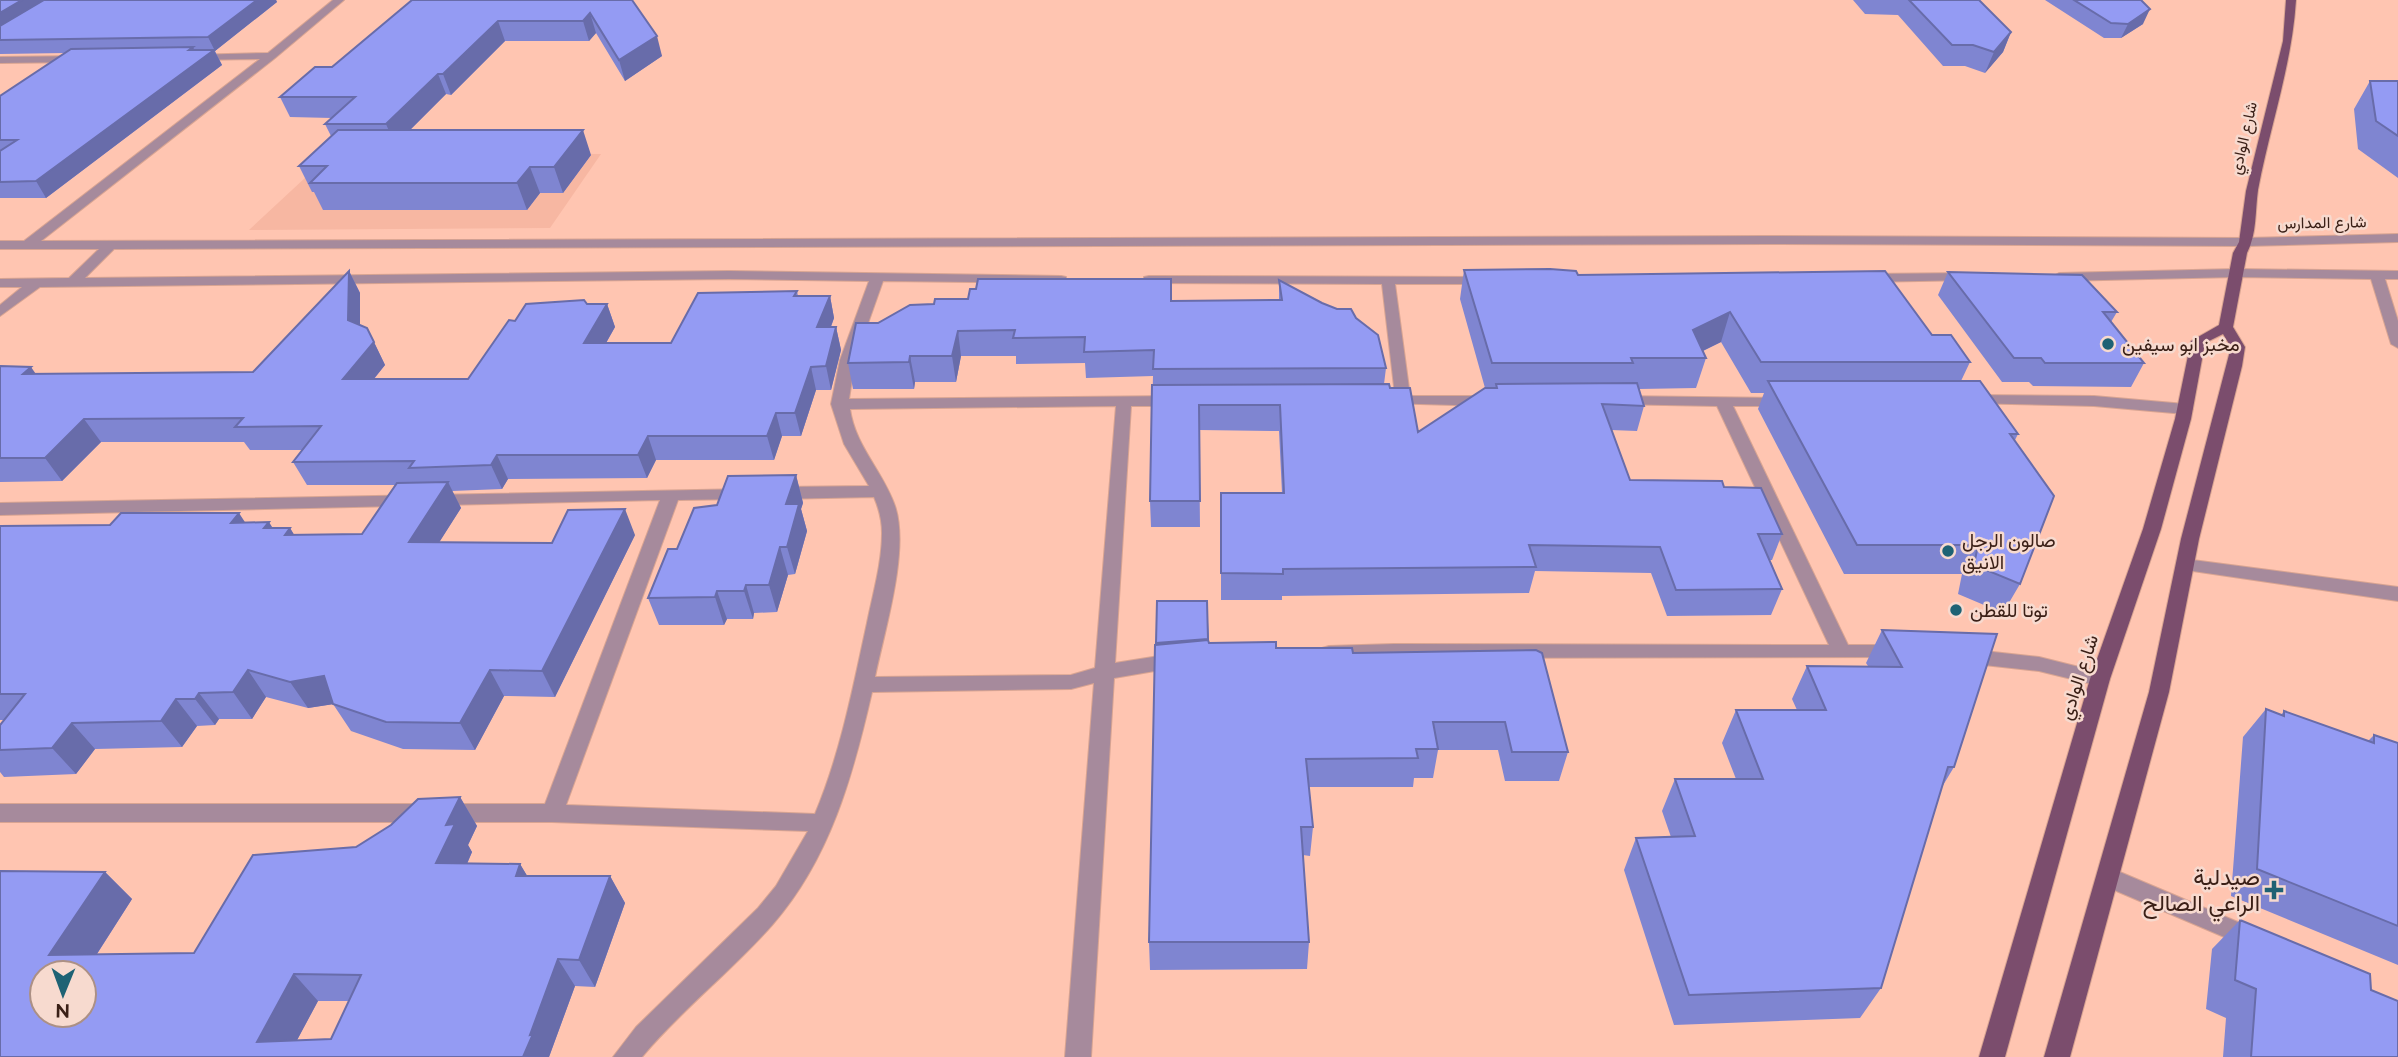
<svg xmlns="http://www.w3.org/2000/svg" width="2398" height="1057" font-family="Raleway,Vazirmatn,sans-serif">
  <rect width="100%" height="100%" fill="#ffc5b1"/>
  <!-- built -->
  <path fill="#f7b7a2" d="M 334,151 L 601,154 L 550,228 L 249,230 Z"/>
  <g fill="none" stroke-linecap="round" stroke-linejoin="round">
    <!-- minor casing -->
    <g stroke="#d8a492" stroke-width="2">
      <path id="minor" d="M 333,0 L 344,0 L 275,58 L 41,241 L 1768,236 L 2246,238 L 2398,234 L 2398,242 L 2246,246 L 1768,244 L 114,249 L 85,278 L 729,271 L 1061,276 L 1066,277 L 1066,283 L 883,281 L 855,360 L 849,399 L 1174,396 L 1182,401 L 1174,406 L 1131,406 L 1115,663 L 1178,653 L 1185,655 L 1188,660 L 1185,665 L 1178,667 L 1114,678 L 1091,1057 L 1065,1057 L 1094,683 L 1071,689 L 872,692 C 853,775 830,859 773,924 C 732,971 682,1009 642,1057 L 613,1057 L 636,1027 L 758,908 L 776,886 L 808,831 L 552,822 L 0,822 L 0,804 L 545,804 L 660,500 L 0,515 L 0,503 L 750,489 L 752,493 L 744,499 L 678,500 L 566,805 L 815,814 C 841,752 853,687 867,623 C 873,593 882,563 882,533 C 882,520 879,509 874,497 L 779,499 L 771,493 L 779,487 L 869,486 L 844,444 L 831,404 L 840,360 L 869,281 L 729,279 L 40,287 L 0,316 L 0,305 L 22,287 L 0,287 L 0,279 L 69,278 L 99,249 L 0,249 L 0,241 L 24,241 L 260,59 L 194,60 L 189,57 L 190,55 L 268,53 ZM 1116,406 L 1095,668 L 1071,675 L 875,677 C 884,632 910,550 895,506 C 883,471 855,446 850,409 Z
        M 0,57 L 79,56 L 84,59 L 79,62 L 0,63 Z
        M 2237,269 L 2398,271 L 2398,279 L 2385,279 L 2398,321 L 2398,348 L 2391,344 L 2371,279 L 2237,277 L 2059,281 L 2052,277 L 2059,273 Z
        M 1968,273 L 1973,274 L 1973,280 L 1866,282 L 1859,278 L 1866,274 Z
        M 1149,276 L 1490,277 L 1490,283 L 1485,284 L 1395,284 L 1410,396 L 1489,396 L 1497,401 L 1489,406 L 1385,403 L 1383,400 L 1385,397 L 1395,395 L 1382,284 L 1144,283 L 1144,277 Z
        M 1972,395 L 2094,396 L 2185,404 L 2193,409 L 2185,414 L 2094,406 L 1966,403 L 1964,400 Z
        M 1618,396 L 1789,398 L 1791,401 L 1789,404 L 1783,406 L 1733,406 L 1848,645 L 1896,645 L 1903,647 L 1906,652 L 1903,657 L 1322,658 L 1319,653 L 1322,648 L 1329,646 L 1394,644 L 1829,645 L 1717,406 L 1612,404 L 1610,401 L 1612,398 Z
        M 2185,559 L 2398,587 L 2398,601 L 2179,569 L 2176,565 Z
        M 1966,649 L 2039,657 L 2107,674 L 2110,679 L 2107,684 L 2100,686 L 2039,671 L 1966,663 L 1959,661 L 1956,656 L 1959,651 Z
        M 2108,867 L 2259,931 L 2263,938 L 2259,945 L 2251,949 L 2243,945 L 2100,884 L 2097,877 L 2100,870 Z"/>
    </g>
    <!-- major casing -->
    <g stroke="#d8a492" stroke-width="2">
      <path id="major" d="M 2286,0 L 2296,0 C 2292,65 2270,126 2258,190 C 2255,211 2257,234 2247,253 L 2233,327 L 2245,347 L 2242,366 L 2199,539 L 2169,692 L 2070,1057 L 2044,1057 L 2149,692 L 2181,539 L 2231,347 L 2223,334 L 2205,343 L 2191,419 L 2161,529 L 2110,679 L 2005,1057 L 1979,1057 L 2090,679 L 2143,529 L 2175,419 L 2191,341 L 2219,325 L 2233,253 L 2239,242 L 2246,191 L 2283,41 Z"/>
    </g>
    <!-- minor -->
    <use href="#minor" fill="#a68a9c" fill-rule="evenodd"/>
    <!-- major -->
    <use href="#major" fill="#7b4d6d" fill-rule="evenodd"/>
  </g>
  <!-- wall -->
  <path fill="#7f85d1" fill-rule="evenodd" d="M 0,0 L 276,0 L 277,2 L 215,51 L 222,65 L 46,198 L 0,198 L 0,96 L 65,53 L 0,54 Z
    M 412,0 L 632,0 L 662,56 L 625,81 L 596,33 L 589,41 L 505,41 L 451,95 L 446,94 L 410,130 L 591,155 L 563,193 L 540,193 L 527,210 L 323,210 L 314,192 L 312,192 L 299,166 L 331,136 L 325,124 L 332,118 L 290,117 L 280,97 L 332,67 Z
    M 1853,0 L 1979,0 L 2011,32 L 2003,52 L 1985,73 L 1965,66 L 1943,66 L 1898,15 L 1865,14 Z
    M 2045,0 L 2141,0 L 2143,24 L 2121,38 L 2104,38 Z
    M 2370,81 L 2398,81 L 2398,178 L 2358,149 L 2354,109 Z
    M 1464,270 L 1578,275 L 1932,335 L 1970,362 L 1961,381 L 2018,434 L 2015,440 L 2020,584 L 2003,613 L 1958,594 L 1962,574 L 1844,574 L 1758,409 L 1764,393 L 1751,393 L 1721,342 L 1703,351 L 1706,358 L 1696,388 L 1639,389 L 1644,406 L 1637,431 L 1611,430 L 1630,480 L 1724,487 L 1782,534 L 1772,560 L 1770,560 L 1782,589 L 1771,615 L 1667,616 L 1651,573 L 1535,571 L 1529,593 L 1282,596 L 1282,600 L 1221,600 L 1221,493 L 1282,493 L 1279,431 L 1199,430 L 1200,527 L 1151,527 L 1150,501 L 1153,376 L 1086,378 L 1085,363 L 1016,364 L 1016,356 L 961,356 L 956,382 L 915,382 L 914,389 L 853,389 L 848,363 L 878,323 L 934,304 L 1279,300 L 1279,280 L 1386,368 L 1384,384 L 1390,388 L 1418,432 L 1485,388 L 1460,299 Z
    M 349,271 L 360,293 L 360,325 L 367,328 L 385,365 L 374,379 L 468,379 L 515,321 L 587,304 L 607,304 L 615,327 L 606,343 L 671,343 L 797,291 L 798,296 L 830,296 L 834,318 L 831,327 L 836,327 L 841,350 L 831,390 L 816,390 L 801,436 L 782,436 L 774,460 L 656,460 L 647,478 L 508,479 L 502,489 L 452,491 L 461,508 L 439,542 L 552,543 L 635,535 L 555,697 L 504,696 L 475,750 L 403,749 L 351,731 L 333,704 L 308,708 L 266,697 L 252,719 L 219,719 L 215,725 L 197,726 L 182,747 L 95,749 L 76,774 L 4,777 L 0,772 L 0,725 L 4,720 L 0,720 L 0,526 L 245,523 L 273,528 L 290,528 L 294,535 L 362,534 L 395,485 L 307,485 L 293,462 L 302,450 L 250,450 L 244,442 L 101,442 L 62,481 L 0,482 L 0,366 L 36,374 L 253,372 Z
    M 1948,272 L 2117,312 L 2111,322 L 2144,363 L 2131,387 L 2033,386 L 2029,382 L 2002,382 L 1938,295 Z
    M 796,475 L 803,503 L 801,509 L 807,531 L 795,574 L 788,575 L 777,612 L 754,613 L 753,619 L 727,619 L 724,625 L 659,625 L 648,598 L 677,549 L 717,505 Z
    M 1157,601 L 1207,601 L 1209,643 L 1353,653 L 1536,650 L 1568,752 L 1559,781 L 1505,781 L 1498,750 L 1438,750 L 1433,778 L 1414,778 L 1413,787 L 1309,787 L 1313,827 L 1310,856 L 1303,855 L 1309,942 L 1307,969 L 1150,970 L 1149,942 Z
    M 1882,630 L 1954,767 L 1942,787 L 1881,988 L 1860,1018 L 1674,1025 L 1624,870 L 1636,838 L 1671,837 L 1662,811 L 1675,779 L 1736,779 L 1722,743 L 1736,710 L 1797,710 L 1792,699 L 1807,666 L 1868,666 L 1866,663 Z
    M 2266,709 L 2281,715 L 2284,711 L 2368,741 L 2374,735 L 2398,743 L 2398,965 L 2231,896 L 2243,737 Z
    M 460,797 L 477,826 L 468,845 L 472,852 L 467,864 L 520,864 L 527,876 L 610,876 L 625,903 L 595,987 L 575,986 L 549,1057 L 0,1057 L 105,872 L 132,899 L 97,954 L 194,953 L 356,847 ZM 318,1001 L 349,1001 L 331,1039 L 297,1040 Z
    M 2240,920 L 2371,990 L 2398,1057 L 2223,1057 L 2226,1018 L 2206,1009 L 2212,949 Z"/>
  <!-- shaded-wall -->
  <path fill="#686caa" d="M 22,0 L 52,0 L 0,32 L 0,13 Z
    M 257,0 L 276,0 L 277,2 L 215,51 L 208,37 Z
    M 2150,9 L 2143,24 L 2121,38 L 2128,24 Z
    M 590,13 L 596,33 L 589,41 L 583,21 Z
    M 498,21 L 505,41 L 451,95 L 443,74 Z
    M 2011,32 L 2003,52 L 1985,73 L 1994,52 Z
    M 657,36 L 662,56 L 625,81 L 619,60 Z
    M 193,47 L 200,61 L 214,50 L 222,65 L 46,198 L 36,181 Z
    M 438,74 L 446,94 L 395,145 L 386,124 Z
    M 583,130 L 591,155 L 563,193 L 554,167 Z
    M 530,167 L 540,193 L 527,210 L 517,183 Z
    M 349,271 L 360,293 L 360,343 L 348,320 Z
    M 830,296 L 834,318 L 822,350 L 817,327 Z
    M 607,304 L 615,327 L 593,366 L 584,343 Z
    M 1730,312 L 1721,342 L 1688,358 L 1693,330 Z
    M 836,327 L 841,350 L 831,390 L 826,366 Z
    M 958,331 L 961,356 L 956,382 L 952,356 Z
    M 374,342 L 385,365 L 355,402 L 343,379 Z
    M 910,356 L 915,382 L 914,389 L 909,362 Z
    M 31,367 L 47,390 L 23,374 Z
    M 811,367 L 816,390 L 801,436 L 795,413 Z
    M 776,413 L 782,436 L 774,460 L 767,436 Z
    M 84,419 L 101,442 L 62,481 L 45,458 Z
    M 648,436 L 656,460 L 647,478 L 638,455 Z
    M 497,455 L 508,479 L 502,489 L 491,465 Z
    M 796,475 L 803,503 L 801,509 L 807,531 L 795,574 L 787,547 L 786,504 Z
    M 448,482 L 461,508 L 423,568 L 409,542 Z
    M 625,509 L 635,535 L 555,697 L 542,671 Z
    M 239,513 L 256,539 L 231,523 Z
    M 269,522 L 285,548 L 264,528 Z
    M 290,528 L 306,554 L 285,535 Z
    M 780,547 L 788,575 L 777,612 L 769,585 Z
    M 746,585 L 754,613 L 753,619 L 744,591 Z
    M 717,591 L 727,619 L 724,625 L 715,597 Z
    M 248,670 L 266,697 L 252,719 L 233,692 Z
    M 490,670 L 504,696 L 475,750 L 460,723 Z
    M 324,676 L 341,703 L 308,708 L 290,682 Z
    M 199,693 L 219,719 L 215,725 L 195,699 Z
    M 176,699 L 197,726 L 182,747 L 161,721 Z
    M 72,723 L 95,749 L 76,774 L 52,748 Z
    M 460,797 L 477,826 L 468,845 L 472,852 L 455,891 L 436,863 L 446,825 Z
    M 520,864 L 537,892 L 516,876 Z
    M 105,872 L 132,899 L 84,974 L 49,955 Z
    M 610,876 L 625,903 L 595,987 L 579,960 Z
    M 558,959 L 575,986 L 549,1057 L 523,1057 L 530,1035 Z
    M 294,974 L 318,1001 L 288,1057 L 257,1042 Z"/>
  <!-- building -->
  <path fill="#949bf3" stroke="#686caa" stroke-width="2" fill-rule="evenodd" d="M 0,0 L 22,0 L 0,13 Z
    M 44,0 L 257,0 L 208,37 L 0,40 L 0,26 Z
    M 412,0 L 632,0 L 657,36 L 619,60 L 590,13 L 583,21 L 498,21 L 443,74 L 438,74 L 386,124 L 325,124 L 355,97 L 280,97 L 315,67 L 332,67 Z
    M 1909,0 L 1979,0 L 2011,32 L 1994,52 L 1973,45 L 1952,45 Z
    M 2074,0 L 2141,0 L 2150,9 L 2128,24 L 2111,23 Z
    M 193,47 L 189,50 L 214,50 L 36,181 L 0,182 L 0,151 L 17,140 L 0,140 L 0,96 L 71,49 Z
    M 2370,81 L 2398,81 L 2398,136 L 2376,121 Z
    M 338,130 L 583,130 L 554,167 L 530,167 L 517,183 L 310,183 L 327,166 L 299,166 Z
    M 1550,269 L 1576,271 L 1578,275 L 1885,271 L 1932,335 L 1951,335 L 1970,362 L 1761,362 L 1730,312 L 1693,330 L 1706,358 L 1631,358 L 1633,363 L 1492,363 L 1464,270 Z
    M 349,271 L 348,320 L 367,328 L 374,342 L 343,379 L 468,379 L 509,320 L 515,321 L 526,304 L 584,300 L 587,304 L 607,304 L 584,343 L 671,343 L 698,293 L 797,291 L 794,296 L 830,296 L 817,327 L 836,327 L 826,366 L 811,367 L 795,413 L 776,413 L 767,436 L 648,436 L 638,455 L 497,455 L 491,465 L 409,468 L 414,461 L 293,462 L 321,426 L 235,427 L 243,418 L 84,419 L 45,458 L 0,458 L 0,366 L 31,367 L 23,374 L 253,372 Z
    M 1948,272 L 2082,275 L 2117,312 L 2103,312 L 2144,363 L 2045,363 L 2041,358 L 2014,358 Z
    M 978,279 L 1171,279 L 1171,301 L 1282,300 L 1279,280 L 1322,303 L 1337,309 L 1351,309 L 1356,318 L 1378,335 L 1386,368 L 1153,369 L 1154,350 L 1084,352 L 1085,337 L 1013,338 L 1015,330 L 958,331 L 952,356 L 910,356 L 909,362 L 848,363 L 856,323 L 878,323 L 910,305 L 934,304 L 935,299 L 968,299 L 970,289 L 976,289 Z
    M 1768,381 L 1980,381 L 2018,434 L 2010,434 L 2054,496 L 2020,584 L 1974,565 L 1978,545 L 1857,545 Z
    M 1637,383 L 1644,406 L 1602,404 L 1630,480 L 1722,481 L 1724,487 L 1761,488 L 1782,534 L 1758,534 L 1782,589 L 1676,590 L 1660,547 L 1529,545 L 1536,567 L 1283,569 L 1283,574 L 1221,573 L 1221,493 L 1284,493 L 1280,405 L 1199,405 L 1200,501 L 1150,501 L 1152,385 L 1389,384 L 1390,388 L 1410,388 L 1418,432 L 1485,388 L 1497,388 L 1496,384 Z
    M 796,475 L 786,504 L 799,504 L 787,547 L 780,547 L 769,585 L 746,585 L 744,591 L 717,591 L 715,597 L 648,598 L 668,549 L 677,549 L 694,508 L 717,505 L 728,476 Z
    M 448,482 L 409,542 L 552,543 L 568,510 L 625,509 L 542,671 L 490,670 L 460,723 L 386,722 L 333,704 L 324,676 L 290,682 L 248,670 L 233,692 L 199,693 L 195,699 L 176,699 L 161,721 L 72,723 L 52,748 L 0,750 L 0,725 L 25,694 L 0,694 L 0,526 L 110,525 L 121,513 L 239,513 L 231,523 L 269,522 L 264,528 L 290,528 L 285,535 L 362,534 L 397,483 Z
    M 1157,601 L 1207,601 L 1208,639 L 1156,643 Z
    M 1882,630 L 1997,634 L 1954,767 L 1948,767 L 1881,988 L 1689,995 L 1636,838 L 1695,836 L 1675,779 L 1763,779 L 1736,710 L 1826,710 L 1807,666 L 1902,667 Z
    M 1208,640 L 1209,643 L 1276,642 L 1276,648 L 1352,648 L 1353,653 L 1536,650 L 1542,653 L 1568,752 L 1512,752 L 1505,722 L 1433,722 L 1438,749 L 1416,749 L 1418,758 L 1306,759 L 1313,827 L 1301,827 L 1309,942 L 1149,942 L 1155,645 Z
    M 2266,709 L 2284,716 L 2284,711 L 2374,743 L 2374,735 L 2398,743 L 2398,926 L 2257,869 Z
    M 460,797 L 446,825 L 455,824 L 436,863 L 520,864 L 516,876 L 610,876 L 579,960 L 558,959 L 530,1035 L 533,1034 L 523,1057 L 0,1057 L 0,871 L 105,872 L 49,955 L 194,953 L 253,855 L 356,847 L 391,825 L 418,799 ZM 42,973 L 84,973 L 84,1015 L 42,1015 ZM 294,974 L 361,975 L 331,1039 L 257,1042 Z
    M 2240,920 L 2370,974 L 2371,990 L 2398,1001 L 2398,1057 L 2251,1057 L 2256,989 L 2235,980 Z"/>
  <!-- markers -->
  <g fill="#1e6274" stroke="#f7dacf" stroke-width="2.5">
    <circle cx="2108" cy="344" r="7"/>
    <circle cx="1948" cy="551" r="7"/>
    <circle cx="1956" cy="610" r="7"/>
    <path d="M2270.5 879.5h7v7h7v7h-7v7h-7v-7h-7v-7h7z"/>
  </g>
  <g text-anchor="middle" stroke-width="5" stroke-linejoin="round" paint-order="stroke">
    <!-- far-street labels -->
    <g font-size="16" fill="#3b2017" stroke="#f7dacf">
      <text transform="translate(2243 138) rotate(-77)" y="6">شارع الوادي</text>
      <text transform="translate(2322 222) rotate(-1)" y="6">شارع المدارس</text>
    </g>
    <!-- poi labels -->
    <g font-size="19" fill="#3b2017" stroke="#f7dacf" text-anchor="start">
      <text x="2122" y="351">مخبز ابو سيفين</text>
      <text x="1962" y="547">صالون الرجل<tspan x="1962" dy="22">الانيق</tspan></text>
      <text x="1970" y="617">توتا للقطن</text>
    </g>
    <!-- street labels -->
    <g font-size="19" fill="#3b2017" stroke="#f7dacf">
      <text transform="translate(2078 677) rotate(-72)" y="7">شارع الوادي</text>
    </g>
    <!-- near-poi labels -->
    <g font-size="23" fill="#3b2017" stroke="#f7dacf" text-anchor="end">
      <text x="2260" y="885">صيدلية<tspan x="2260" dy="26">الراعي الصالح</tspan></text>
    </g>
  </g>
  <!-- north arrow -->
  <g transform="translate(63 994) rotate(181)"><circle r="33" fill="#f7dacf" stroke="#ac9085" stroke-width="2"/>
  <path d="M0-5L12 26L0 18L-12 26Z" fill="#1e6274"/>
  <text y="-10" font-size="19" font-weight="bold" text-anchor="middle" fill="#3b2017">N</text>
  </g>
</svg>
